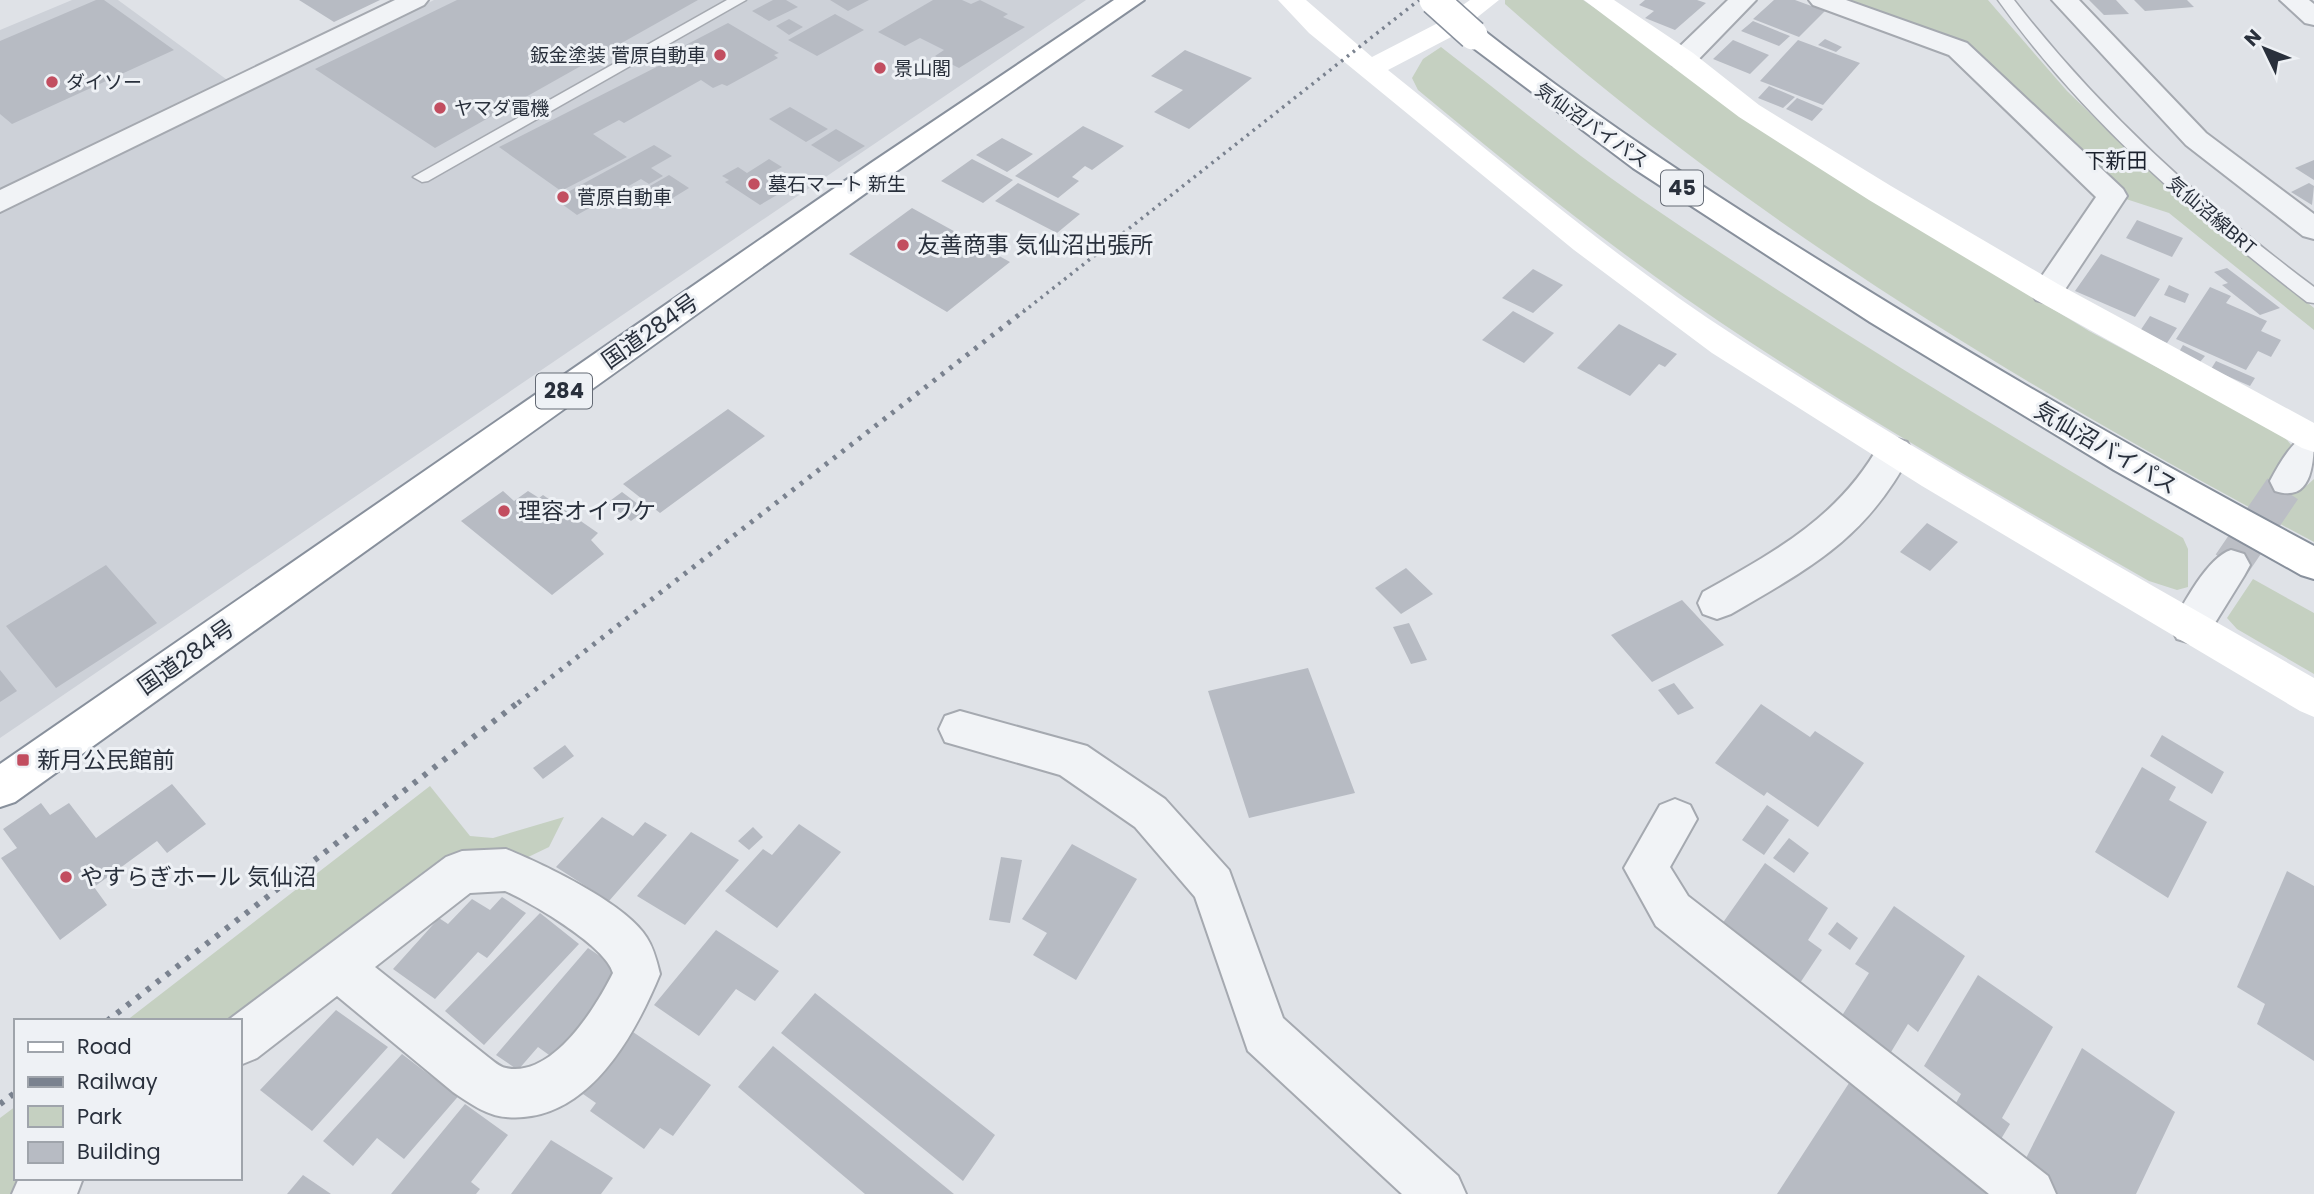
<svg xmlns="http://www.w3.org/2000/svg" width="2314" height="1194" font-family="Poppins,'Noto Sans JP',sans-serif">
  <rect width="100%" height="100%" fill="#dfe2e7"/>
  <!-- built -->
  <path fill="#cdd1d8" d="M 72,0 L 118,0 L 245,93 L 434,0 L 1086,0 L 0,738 L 0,30 Z"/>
  <!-- green -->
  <path fill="#c5d0c1" d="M 1505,0 L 1583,0 L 1948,245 L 2089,331 L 2282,434 L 2292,446 L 2276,473 L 2304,488 L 2314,479 L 2314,542 C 2026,389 1749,222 1505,4 Z
    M 1846,0 L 1988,0 L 2067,91 L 2183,203 L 2314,308 L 2314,330 L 2169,213 L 2126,199 L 2047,118 L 1964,43 Z
    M 1441,47 C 1506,97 1571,151 1639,198 C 1816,319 1999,429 2183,538 L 2188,549 L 2188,587 L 2177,590 L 2149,581 C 2015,504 1880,428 1750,342 C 1634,266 1525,179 1418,90 L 1412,78 L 1423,59 Z
    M 2253,579 L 2314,613 L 2314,674 L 2237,629 L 2227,618 Z
    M 430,786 L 470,836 L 493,838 L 564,817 L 549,847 L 522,860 L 415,889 L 240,1024 L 240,1021 L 126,1021 Z
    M 16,1106 L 16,1178 L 35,1178 L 14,1194 L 0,1194 L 0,1118 Z"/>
  <!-- building -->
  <path fill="#b7bbc3" d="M 96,0 L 104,0 L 174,50 L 12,124 L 0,114 L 0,41 Z
    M 299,0 L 380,0 L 334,22 Z
    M 457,0 L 698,0 L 435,148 L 315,69 Z
    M 773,0 L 786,0 L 798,7 L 769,21 L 752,11 Z
    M 830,0 L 869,0 L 848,11 Z
    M 933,0 L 962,0 L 971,4 L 980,0 L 1008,14 L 1003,17 L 1025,27 L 959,68 L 935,56 L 944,50 L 920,38 L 905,46 L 878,32 Z
    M 1645,0 L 1697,0 L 1706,3 L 1675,30 L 1645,18 L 1654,11 L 1639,5 Z
    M 1774,0 L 1795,0 L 1825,11 L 1799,37 L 1753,19 Z
    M 2089,0 L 2116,0 L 2129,14 L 2104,15 Z
    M 2134,0 L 2187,0 L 2194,7 L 2145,11 Z
    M 835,14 L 864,30 L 817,56 L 788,40 Z
    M 789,19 L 803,27 L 789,35 L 776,26 Z
    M 1753,21 L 1790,36 L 1779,46 L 1741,31 Z
    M 728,23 L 779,53 L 774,55 L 778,58 L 727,86 L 722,84 L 713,88 L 701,80 L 624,123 L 619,120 L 593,134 L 627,157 L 561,191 L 499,147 L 686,52 L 680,48 Z
    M 1825,39 L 1842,47 L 1836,52 L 1818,45 Z
    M 1733,40 L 1769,55 L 1750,74 L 1713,59 Z
    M 1798,40 L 1860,63 L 1823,105 L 1760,81 Z
    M 1185,50 L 1252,78 L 1189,129 L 1154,112 L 1183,90 L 1151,76 Z
    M 1769,86 L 1795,97 L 1783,108 L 1758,98 Z
    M 1797,98 L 1823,109 L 1812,121 L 1786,109 Z
    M 790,107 L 828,129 L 806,142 L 769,119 Z
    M 1083,126 L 1124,146 L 1092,170 L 1085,166 L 1072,177 L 1079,181 L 1058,198 L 1015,176 Z
    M 836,129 L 865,146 L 839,162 L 811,145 Z
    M 1002,138 L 1033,154 L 1007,172 L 976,155 Z
    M 654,145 L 672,156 L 651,168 L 663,176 L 649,184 L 641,179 L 577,215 L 555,199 Z
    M 769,159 L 782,167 L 773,172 L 794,185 L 760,205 L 725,182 L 729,180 L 722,176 L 738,167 L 747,173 Z
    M 972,159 L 1013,180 L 983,203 L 941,181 Z
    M 2314,160 L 2314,180 L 2295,168 Z
    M 669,175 L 689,188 L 658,207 L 638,193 Z
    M 1018,183 L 1080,214 L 1057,233 L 995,201 Z
    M 2309,183 L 2314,186 L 2312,205 L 2291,192 Z
    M 912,208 L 1010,262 L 947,312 L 849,254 Z
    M 2137,220 L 2183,238 L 2172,257 L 2126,238 Z
    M 2101,254 L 2160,279 L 2135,317 L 2075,291 Z
    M 2227,268 L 2280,308 L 2260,315 L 2222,285 L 2228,283 L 2214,272 Z
    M 1533,269 L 1563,285 L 1533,313 L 1502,298 Z
    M 2169,285 L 2189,294 L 2185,303 L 2164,295 Z
    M 2210,287 L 2231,296 L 2226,303 L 2267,321 L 2261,331 L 2281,340 L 2271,357 L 2258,351 L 2246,370 L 2176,339 Z
    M 1513,311 L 1554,333 L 1524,363 L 1482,340 Z
    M 2150,316 L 2177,328 L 2167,343 L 2140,331 Z
    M 1619,324 L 1677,354 L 1665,367 L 1659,364 L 1630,396 L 1577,368 Z
    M 2183,345 L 2205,356 L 2200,362 L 2179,352 Z
    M 2216,361 L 2255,378 L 2250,386 L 2211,369 Z
    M 728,409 L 765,436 L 660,513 L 623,484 Z
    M 503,491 L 514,501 L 528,491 L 539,498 L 543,495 L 598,533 L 591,540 L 604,554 L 552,595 L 461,521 Z
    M 622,492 L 646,510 L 631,521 L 607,503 Z
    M 1927,523 L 1958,542 L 1930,571 L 1900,552 Z
    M 106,565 L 157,623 L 56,688 L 6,626 Z
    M 1406,568 L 1433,594 L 1401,614 L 1375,588 Z
    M 1682,600 L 1724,645 L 1652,682 L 1611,635 Z
    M 1409,623 L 1427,660 L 1411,664 L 1393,627 Z
    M 1308,668 L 1355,793 L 1249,818 L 1208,691 Z
    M 0,670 L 17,691 L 0,702 Z
    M 1674,683 L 1694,708 L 1678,715 L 1658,690 Z
    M 1761,704 L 1810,737 L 1815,731 L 1864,763 L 1818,827 L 1767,792 L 1764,796 L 1715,763 Z
    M 2162,735 L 2224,772 L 2212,794 L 2150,756 Z
    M 565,745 L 574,756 L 543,779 L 533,768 Z
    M 2142,767 L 2176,787 L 2169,800 L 2207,822 L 2168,898 L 2095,852 Z
    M 172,784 L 206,824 L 167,853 L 157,841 L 94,887 L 107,905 L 60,940 L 1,858 L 17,848 L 3,829 L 41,803 L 50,815 L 69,803 L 96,838 Z
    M 1767,805 L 1789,820 L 1764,855 L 1742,840 Z
    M 602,817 L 633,836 L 645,822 L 667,835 L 609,901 L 556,867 Z
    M 799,824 L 841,852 L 777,928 L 725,891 L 763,849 L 772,855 Z
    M 753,827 L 763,837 L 749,850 L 738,841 Z
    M 691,832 L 739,860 L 685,925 L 637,896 Z
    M 1789,838 L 1809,853 L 1794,873 L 1773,858 Z
    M 1072,844 L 1137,879 L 1076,980 L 1033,955 L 1047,933 L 1022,919 Z
    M 1001,857 L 1022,860 L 1010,923 L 989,920 Z
    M 1765,863 L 1828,908 L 1808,940 L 1822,950 L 1796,989 L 1717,931 Z
    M 2287,871 L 2314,886 L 2314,1061 L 2257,1024 L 2265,1004 L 2237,987 Z
    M 502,897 L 526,913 L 487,958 L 478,952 L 435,999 L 393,969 L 439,918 L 448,924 L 472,899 L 490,910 Z
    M 1894,906 L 1965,956 L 1918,1032 L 1908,1024 L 1885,1062 L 1836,1025 L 1869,973 L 1855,964 Z
    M 540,913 L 579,944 L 484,1045 L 445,1011 Z
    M 1837,922 L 1858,938 L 1850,950 L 1828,934 Z
    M 716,930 L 779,971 L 755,1001 L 736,989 L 699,1036 L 654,1005 Z
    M 588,948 L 627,974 L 556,1060 L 538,1047 L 518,1070 L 496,1055 Z
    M 1978,975 L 2053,1027 L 2002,1118 L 2010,1124 L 1998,1144 L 1952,1110 L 1961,1094 L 1924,1066 Z
    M 815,993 L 995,1135 L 963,1181 L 781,1033 Z
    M 336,1010 L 388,1047 L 312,1131 L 260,1090 Z
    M 633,1032 L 711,1085 L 673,1136 L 660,1128 L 644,1149 L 590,1111 L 596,1103 L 583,1094 Z
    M 773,1046 L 954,1194 L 865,1194 L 738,1087 Z
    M 2082,1048 L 2175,1112 L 2136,1194 L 2055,1194 L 2021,1168 Z
    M 402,1054 L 440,1083 L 449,1073 L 468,1085 L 404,1159 L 377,1138 L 353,1166 L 323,1141 Z
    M 1851,1080 L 1997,1194 L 1777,1194 Z
    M 465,1104 L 508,1135 L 471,1182 L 480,1189 L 476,1194 L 391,1194 Z
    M 551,1140 L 613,1178 L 601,1194 L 511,1194 Z
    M 303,1175 L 331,1194 L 287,1194 Z"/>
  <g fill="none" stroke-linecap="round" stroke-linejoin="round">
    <!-- street-tunnel -->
    <path stroke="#bbbec5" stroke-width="37" stroke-dasharray="37 18" stroke-linecap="butt" d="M 2231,565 L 2288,481"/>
    <!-- lane casing -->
    <g stroke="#a5a9b0" stroke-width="3">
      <path id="lane" d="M 727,0 L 746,0 L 428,181 L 422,182 L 413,177 Z
        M 1998,0 L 2014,0 C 2100,111 2202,203 2314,287 L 2314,303 L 2307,302 C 2193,214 2082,118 1998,0 Z"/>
    </g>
    <!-- street casing -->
    <g stroke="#a5a9b0" stroke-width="4">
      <path id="street" d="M 395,0 L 428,0 L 424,5 L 0,212 L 0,190 Z
        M 1728,0 L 1756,0 L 1693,65 L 1673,65 L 1669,59 L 1673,53 Z
        M 1809,0 L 1846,0 L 1967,43 L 2123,189 L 2127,196 L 2058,300 L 2047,303 L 2036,300 L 2031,292 L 2096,197 L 1949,55 L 1813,5 Z
        M 2052,0 L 2079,0 L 2206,133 L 2314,214 L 2314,239 L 2303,236 L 2186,145 Z
        M 2280,0 L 2309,0 L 2314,4 L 2314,25 L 2305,23 Z
        M 2314,431 C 2314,459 2314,504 2275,491 L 2270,481 C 2280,462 2294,437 2314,431 Z
        M 1894,438 L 1907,442 L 1912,451 C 1866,539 1813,566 1731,614 L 1717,619 L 1703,614 L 1698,603 L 1703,592 C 1776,551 1840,517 1881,442 Z
        M 2231,550 L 2244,554 L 2250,565 L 2244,576 L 2205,639 L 2191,643 L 2177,639 L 2171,627 C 2183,604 2208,557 2231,550 Z
        M 960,711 L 1087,746 L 1165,799 L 1229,870 L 1283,1018 L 1458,1176 L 1466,1194 L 1402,1194 L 1248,1051 L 1195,897 L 1135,827 L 1060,775 L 945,742 L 939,729 L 945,716 Z
        M 1675,799 L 1690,805 L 1697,819 L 1670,867 L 1688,896 L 2048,1176 L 2056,1194 L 1989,1194 L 1656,926 L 1624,868 L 1660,805 Z
        M 506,849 C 543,864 627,904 647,938 C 654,949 657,962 660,974 C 634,1037 587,1124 506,1117 C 487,1116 468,1102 453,1092 L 337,996 L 257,1058 L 240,1065 L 240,1021 L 227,1021 L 446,857 L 462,851 ZM 505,891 C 530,902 606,946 613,973 C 596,1007 553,1078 506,1068 C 500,1067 493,1061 488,1057 L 375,967 L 470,893 Z
        M 19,1178 L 83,1178 L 77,1194 L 12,1194 Z"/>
    </g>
    <!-- highway casing -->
    <g stroke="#88909c" stroke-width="4">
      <path id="highway" d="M 1114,0 L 1144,0 L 891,175 L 15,802 L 0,807 L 0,764 L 871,163 Z
        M 1473,27 L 1482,29 C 1598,120 1721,200 1846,277 C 1999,372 2155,461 2314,546 L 2314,579 L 2301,575 L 2114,470 L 1870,322 L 1633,168 L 1464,41 L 1460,35 L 1464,29 Z"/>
    </g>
    <!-- lane -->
    <use href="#lane" fill="#f1f3f6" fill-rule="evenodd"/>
    <!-- street -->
    <use href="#street" fill="#f1f3f6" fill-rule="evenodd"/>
    <!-- secondary -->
    <path fill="#fff" fill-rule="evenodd" d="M 1278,0 L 1306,0 L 1372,57 L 1436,24 L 1470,0 L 1499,0 L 1455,35 L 1388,70 C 1502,161 1615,259 1738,338 C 1925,458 2121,567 2314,678 L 2314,717 L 2300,711 L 1922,486 L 1712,353 L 1574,250 L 1309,33 Z
      M 1584,0 L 1614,0 L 1693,53 L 1759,105 L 1891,186 L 2058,284 L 2314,423 L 2314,452 L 2302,448 L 2036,300 L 1869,200 L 1739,117 Z"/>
    <!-- highway -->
    <use href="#highway" fill="#fff" fill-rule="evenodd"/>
    <!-- rail-far2 -->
    <path stroke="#7a828f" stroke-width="3.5" stroke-dasharray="2.5 5" stroke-linecap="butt" d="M 1023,312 L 1419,0"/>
    <!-- rail-far1 -->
    <path stroke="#7a828f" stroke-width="5" stroke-dasharray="3.5 7" stroke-linecap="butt" d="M 518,703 L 1025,310"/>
    <!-- rail -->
    <path stroke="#7a828f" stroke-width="6" stroke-dasharray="4.5 8" stroke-linecap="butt" d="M 107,1021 L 520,701
      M 0,1104 L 16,1092"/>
    <!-- highway-bridge casing -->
    <g stroke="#88909c" stroke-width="32" stroke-linecap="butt">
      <path id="highway-bridge" d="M 1434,0 L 1473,35"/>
    </g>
    <!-- highway-bridge -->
    <use href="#highway-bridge" stroke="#fff" stroke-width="29"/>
  </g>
  <!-- markers -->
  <g fill="#c24e60" stroke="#eef1f5" stroke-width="2.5">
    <circle cx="720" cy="55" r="7"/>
    <circle cx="880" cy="68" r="7"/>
    <circle cx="52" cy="82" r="7"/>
    <circle cx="440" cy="108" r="7"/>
    <circle cx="754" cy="184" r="7"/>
    <circle cx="563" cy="197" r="7"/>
    <circle cx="903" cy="245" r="7"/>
    <circle cx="504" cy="511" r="7"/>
    <rect x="16" y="753" width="14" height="14" rx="3.5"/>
    <circle cx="66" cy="877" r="7"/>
  </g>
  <g text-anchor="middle" stroke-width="6" stroke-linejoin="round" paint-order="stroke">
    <!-- far-poi labels -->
    <g font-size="19" fill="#29303c" stroke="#eef1f5" text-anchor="start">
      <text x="706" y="62" text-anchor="end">鈑金塗装 菅原自動車</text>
      <text x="894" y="75">景山閣</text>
      <text x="66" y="89">ダイソー</text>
      <text x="454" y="115">ヤマダ電機</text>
      <text x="768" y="191">墓石マート 新生</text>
      <text x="577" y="204">菅原自動車</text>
    </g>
    <!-- far-street labels -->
    <g font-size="19" fill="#29303c" stroke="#eef1f5">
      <text transform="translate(1592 125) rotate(35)" y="7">気仙沼バイパス</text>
      <text transform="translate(2212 215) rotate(40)" y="7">気仙沼線BRT</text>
    </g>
    <!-- far-quarter labels -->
    <g font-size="21" fill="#1b212d" stroke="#eef1f5">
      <text x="2116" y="168">下新田</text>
    </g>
    <!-- shield labels -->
    <g fill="#eef1f5" stroke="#646a74" stroke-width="2">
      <rect x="1661" y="170.5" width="42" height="35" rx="5"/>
      <rect x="536" y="373.5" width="56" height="35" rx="5"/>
    </g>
    <g font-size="21" font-weight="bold" fill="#29303c">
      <text x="1682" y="195">45</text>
      <text x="564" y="398">284</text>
    </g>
    <!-- poi labels -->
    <g font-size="23" fill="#29303c" stroke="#eef1f5" text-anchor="start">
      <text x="917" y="253">友善商事 気仙沼出張所</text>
      <text x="518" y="519">理容オイワケ</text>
      <text x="37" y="768">新月公民館前</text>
      <text x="80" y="885">やすらぎホール 気仙沼</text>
    </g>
    <!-- street labels -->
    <g font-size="23" fill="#29303c" stroke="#eef1f5">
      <text transform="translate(650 331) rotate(-35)" y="8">国道284号</text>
      <text transform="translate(2106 448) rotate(30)" y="8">気仙沼バイパス</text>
      <text transform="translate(186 657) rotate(-35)" y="8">国道284号</text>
    </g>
  </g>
  <!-- legend -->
  <rect x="14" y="1019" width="228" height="161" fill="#eef1f5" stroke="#9fa4ab" stroke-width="2"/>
  <rect x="28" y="1042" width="35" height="10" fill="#ffffff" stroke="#9fa4ab" stroke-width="2"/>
  <text x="77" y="1054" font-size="21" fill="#29303c">Road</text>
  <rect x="28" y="1077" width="35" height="10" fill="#7a828f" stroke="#9fa4ab" stroke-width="2"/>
  <text x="77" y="1089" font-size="21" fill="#29303c">Railway</text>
  <rect x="28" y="1106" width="35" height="21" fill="#c5d0c1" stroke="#9fa4ab" stroke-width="2"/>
  <text x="77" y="1124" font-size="21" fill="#29303c">Park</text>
  <rect x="28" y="1142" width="35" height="21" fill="#b7bbc3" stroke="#9fa4ab" stroke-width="2"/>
  <text x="77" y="1159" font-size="21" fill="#29303c">Building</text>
  <!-- north arrow -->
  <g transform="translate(2265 49) rotate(313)" stroke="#eef1f5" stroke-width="5" paint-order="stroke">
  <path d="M0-5L12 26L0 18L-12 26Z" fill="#29303c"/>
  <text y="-10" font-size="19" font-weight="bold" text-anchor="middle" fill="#29303c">N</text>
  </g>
</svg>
